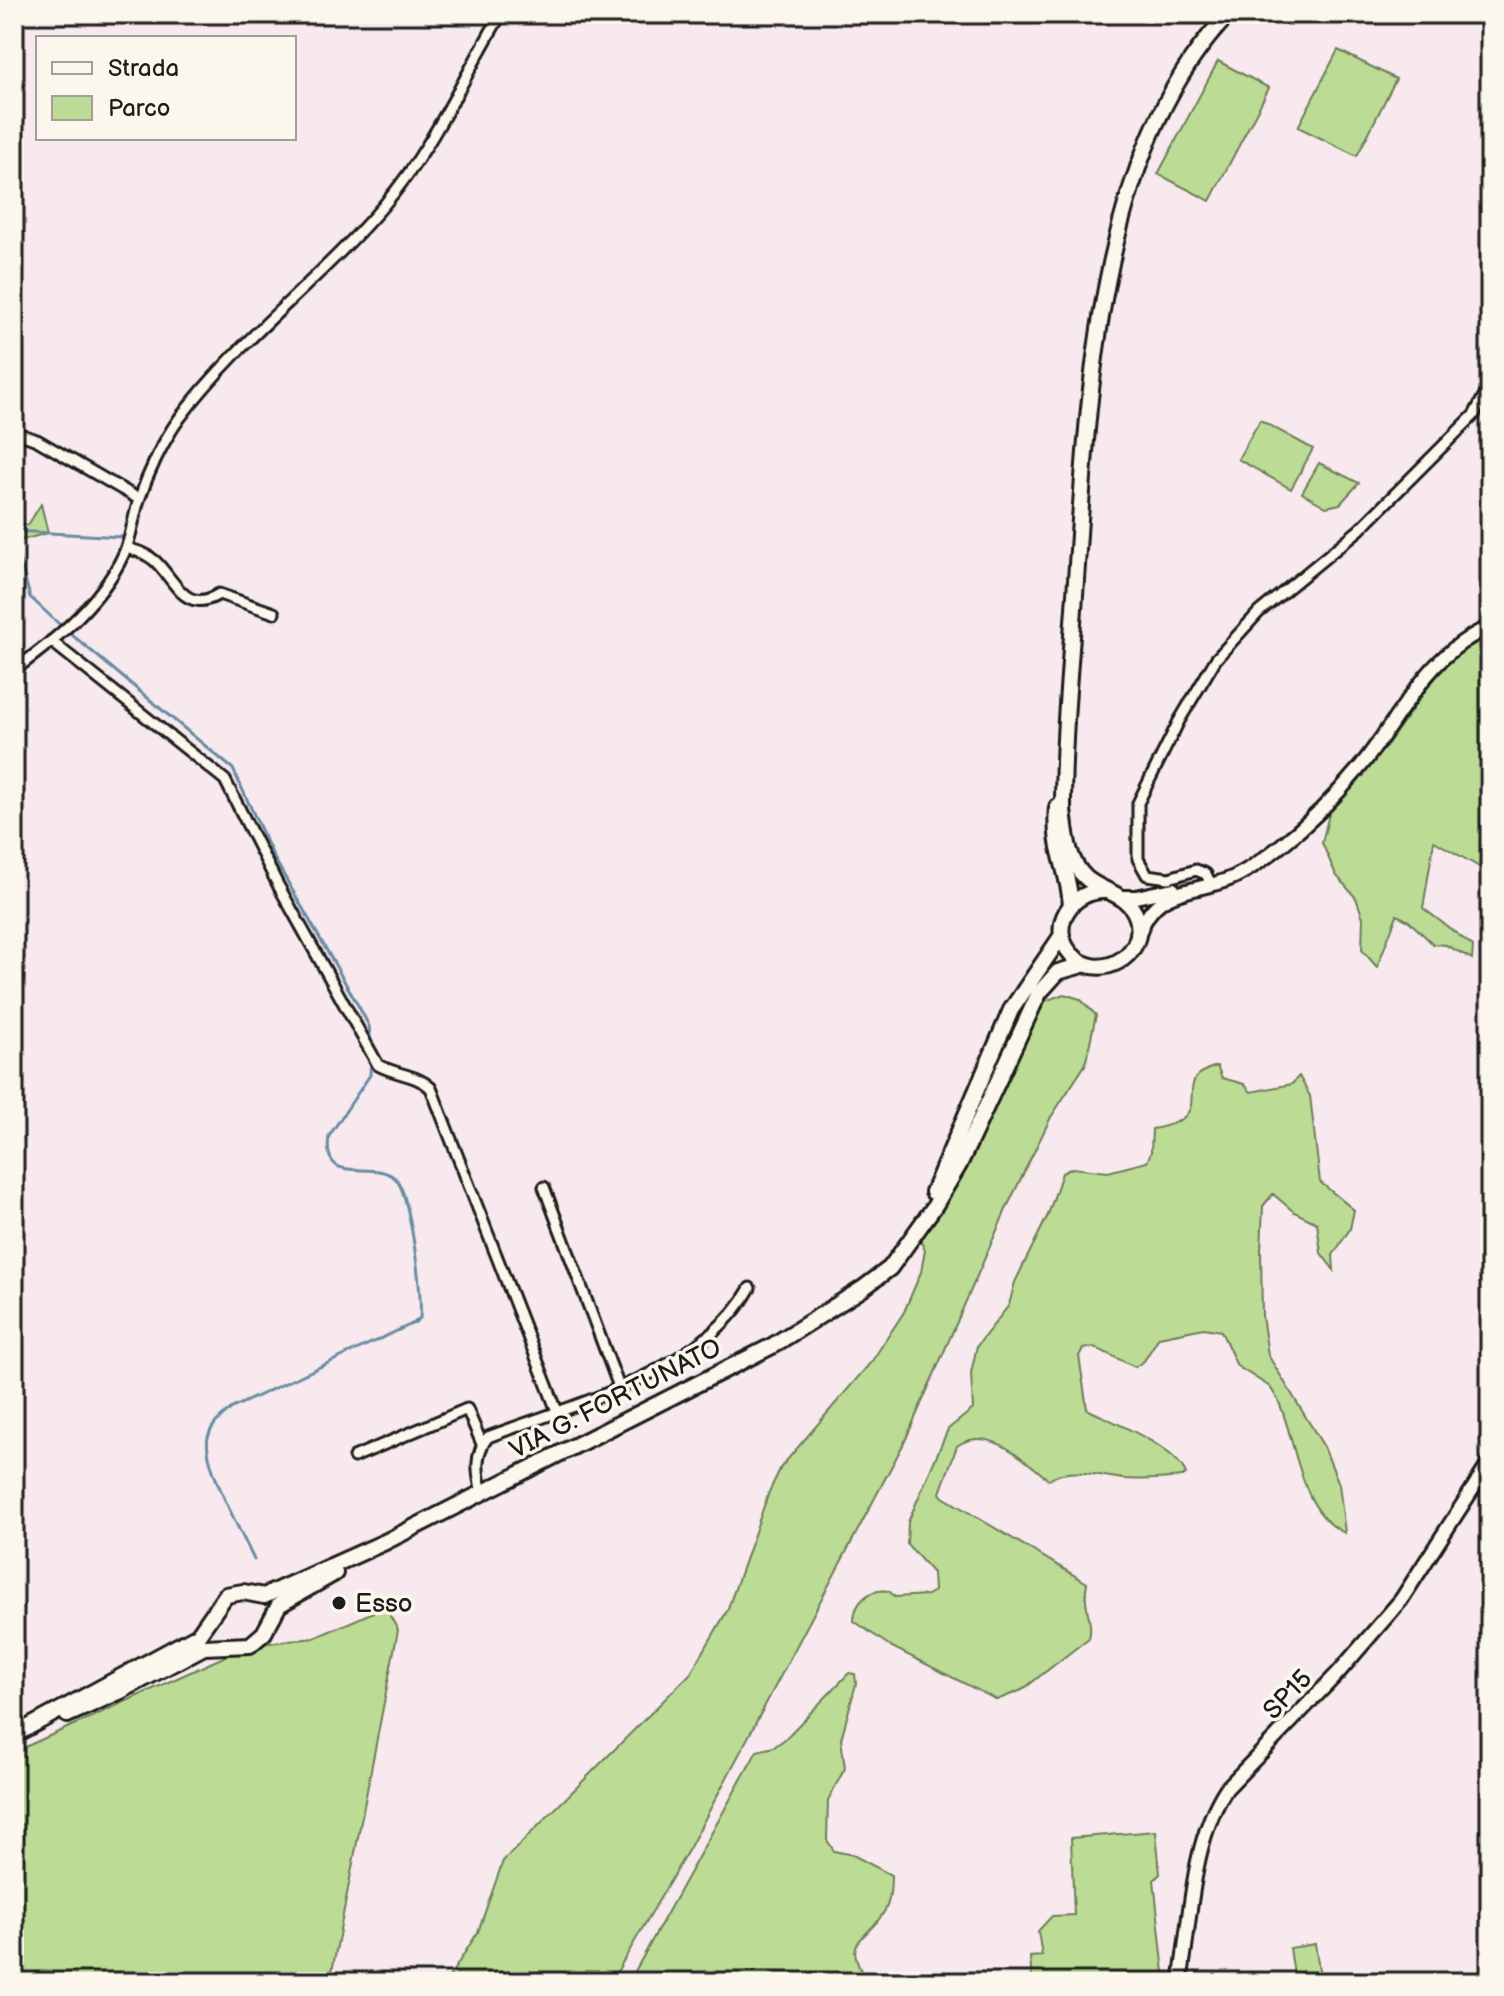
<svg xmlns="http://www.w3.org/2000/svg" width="1504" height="1996" font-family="'Balsamiq Sans',sans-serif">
  <rect width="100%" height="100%" fill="#f7e9ee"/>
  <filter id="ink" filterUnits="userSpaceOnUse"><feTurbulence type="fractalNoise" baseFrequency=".0125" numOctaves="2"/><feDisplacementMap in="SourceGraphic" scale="16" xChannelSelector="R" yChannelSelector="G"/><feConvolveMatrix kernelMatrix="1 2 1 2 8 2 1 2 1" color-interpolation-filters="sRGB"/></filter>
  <g filter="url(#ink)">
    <!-- green -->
    <path fill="#bcdc95" stroke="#6c7c58" stroke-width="2" d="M 1338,50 L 1396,79 L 1357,156 L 1298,127 Z
      M 1218,61 L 1269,88 L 1210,201 L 1158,174 Z
      M 1260,420 L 1313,449 L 1291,489 L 1238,459 Z
      M 1319,463 L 1359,483 L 1340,504 L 1326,507 L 1302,493 Z
      M 41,504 L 48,533 L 14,542 L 14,522 L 28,525 Z
      M 1490,636 L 1490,873 L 1434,841 L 1423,908 L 1473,946 L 1472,959 L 1446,945 L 1433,944 L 1409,921 L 1397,915 L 1377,967 L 1362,950 L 1363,918 L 1356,898 L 1336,875 L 1322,843 L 1330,810 L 1385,748 L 1441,669 L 1463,650 Z
      M 1064,994 L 1080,999 L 1096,1015 L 1085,1065 L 1051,1117 L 1008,1205 L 905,1441 L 690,1847 L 611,1982 L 446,1982 L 478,1932 L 503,1861 L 691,1673 L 727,1611 L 769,1492 L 781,1467 L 872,1361 L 904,1312 L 921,1272 L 925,1250 L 917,1234 L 1031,1006 Z
      M 1217,1066 L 1222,1078 L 1244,1084 L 1251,1092 L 1292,1084 L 1299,1076 L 1310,1096 L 1320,1182 L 1354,1210 L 1350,1229 L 1333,1255 L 1334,1270 L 1321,1253 L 1317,1223 L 1294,1212 L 1273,1194 L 1263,1206 L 1261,1251 L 1262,1316 L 1268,1355 L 1324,1447 L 1339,1484 L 1345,1533 C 1299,1513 1297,1442 1278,1400 L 1270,1387 L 1237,1366 L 1221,1331 L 1204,1328 L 1159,1337 L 1144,1361 L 1135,1367 L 1094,1347 L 1083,1349 L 1079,1356 L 1087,1409 C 1113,1422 1176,1447 1186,1474 L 1182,1477 C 1163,1479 1144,1480 1124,1479 C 1102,1477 1069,1465 1049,1480 C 1027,1462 988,1423 957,1446 L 940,1493 L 943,1497 L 1087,1583 C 1082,1606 1094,1622 1089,1638 L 1022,1690 L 997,1700 L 890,1646 L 854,1621 C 854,1602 870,1588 889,1591 L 895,1597 L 927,1595 L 934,1591 L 933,1573 L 907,1544 L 908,1522 L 948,1429 L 973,1409 L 971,1373 L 977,1346 L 1009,1305 L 1015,1282 L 1048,1215 L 1062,1173 L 1072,1168 L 1108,1172 L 1147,1162 L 1151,1152 L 1152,1129 C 1225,1116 1163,1081 1217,1066 Z
      M 385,1607 L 398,1630 L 330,1982 L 14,1982 L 14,1752 L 250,1645 L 314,1638 Z
      M 849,1673 L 855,1674 L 856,1684 L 841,1739 L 845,1768 L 828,1800 L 827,1840 L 834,1851 L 853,1855 L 891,1875 C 891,1886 890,1903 884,1912 C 866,1942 839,1939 868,1982 L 629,1982 L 757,1751 L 774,1747 L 785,1739 Z
      M 1156,1831 L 1160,1874 L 1154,1880 L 1165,1982 L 1032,1982 L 1030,1957 L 1042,1956 L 1038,1931 L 1052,1916 L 1074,1915 L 1071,1838 Z
      M 1315,1944 L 1321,1982 L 1295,1982 L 1290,1948 Z"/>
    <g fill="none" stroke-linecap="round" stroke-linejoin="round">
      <!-- stream -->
      <path stroke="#688ca2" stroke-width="3" d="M 14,531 L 122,537
        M 14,540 L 30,597 L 59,624
        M 71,634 L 233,769 L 274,858 L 359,1007 L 369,1026 L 371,1046
        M 254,1560 C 242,1533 202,1464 208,1437 C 212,1423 222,1417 232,1408 L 414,1323 L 420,1318 C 423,1298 410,1191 395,1178 C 373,1158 321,1189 329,1136 L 370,1075 L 371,1057"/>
      <!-- minor casing -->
      <g stroke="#1c1c1c" stroke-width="15">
        <path id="minor" d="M 14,432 L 37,440 L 139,499
          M 126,548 C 137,551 146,553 155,561 C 176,581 185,615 219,594 L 274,613
          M 51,641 L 225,780 L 278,885 L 378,1065 C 396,1075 416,1074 431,1088 L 557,1411
          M 14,670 C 57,639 107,598 127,546 C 132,531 134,515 139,500 C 148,473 163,441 179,419 C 239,339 320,280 384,205 C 433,148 463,78 501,14
          M 1211,884 L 1206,874 L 1196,870 L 1169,878 L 1147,875 L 1138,859 L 1138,803 L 1179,721 L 1216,659 L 1259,612 L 1359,530 L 1474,415 L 1490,385
          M 544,1187 L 619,1387
          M 354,1457 L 467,1409 L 482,1444
          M 482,1493 C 477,1473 474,1454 488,1437 C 573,1405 704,1371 750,1288"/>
      </g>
      <!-- tertiary casing -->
      <g stroke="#1c1c1c" stroke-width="18">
        <path id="tertiary" d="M 1121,897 L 1136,897 L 1173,889
          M 1139,934 C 1156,885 1191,895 1232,878 C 1248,871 1264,859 1278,848 C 1306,826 1337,795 1360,767 C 1400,718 1428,652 1490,627
          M 1180,1982 C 1191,1919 1191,1843 1226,1789 L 1338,1673 L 1401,1600 L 1490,1462"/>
      </g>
      <!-- secondary casing -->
      <g stroke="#1c1c1c" stroke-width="20">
        <path id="secondary" d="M 1057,807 C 1053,850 1068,866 1071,905
          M 1105,891 C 1072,890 1047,926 1071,954 C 1098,984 1148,956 1137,918 C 1129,893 1103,893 1086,878 C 1067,861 1066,833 1063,810 C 1063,733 1071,657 1076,580 C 1088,402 1097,148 1229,14
          M 933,1192 L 1011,1010 L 1062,935
          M 67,1715 L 121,1691 L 204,1647 L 250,1645 L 264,1633 L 279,1605 L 335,1573
          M 14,1735 L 198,1635 L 226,1595 L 243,1592 L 264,1596 L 385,1542 L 772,1346 L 862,1289 L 890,1268 L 934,1207 L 959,1165 L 1039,993 L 1058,972 L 1086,964"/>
      </g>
      <!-- minor -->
      <use href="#minor" stroke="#fbf7ec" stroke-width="9"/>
      <!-- tertiary -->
      <use href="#tertiary" stroke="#fbf7ec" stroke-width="12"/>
      <!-- secondary -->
      <use href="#secondary" stroke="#fbf7ec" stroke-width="14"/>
    </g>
  </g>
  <!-- markers -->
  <circle fill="#1c1c1c" stroke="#fbf7ec" stroke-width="3" cx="339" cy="1603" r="8"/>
  <g text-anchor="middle" stroke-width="7" stroke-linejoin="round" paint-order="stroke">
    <!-- street labels -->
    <g font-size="26" fill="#1c1c1c" stroke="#fbf7ec">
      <text transform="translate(615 1398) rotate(-27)" y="9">VIA G. FORTUNATO</text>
      <text transform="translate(1287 1694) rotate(-46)" y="9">SP15</text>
    </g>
    <!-- poi labels -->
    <g font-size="26" fill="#1c1c1c" stroke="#fbf7ec" text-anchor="start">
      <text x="355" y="1612">Esso</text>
    </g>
  </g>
  <!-- margin -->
  <rect width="1504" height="1996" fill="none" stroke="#fbf7ec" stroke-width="48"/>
  <rect x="24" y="24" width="1456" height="1948" fill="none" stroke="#1c1c1c" stroke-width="3" filter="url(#ink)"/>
  <!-- legend -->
  <rect x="36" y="36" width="260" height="104" fill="#fbf7ec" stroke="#a29f99" stroke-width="2"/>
  <rect x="52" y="62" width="40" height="12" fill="#fbf7ec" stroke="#a29f99" stroke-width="2"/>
  <text x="108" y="76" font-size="24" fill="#1c1c1c">Strada</text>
  <rect x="52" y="96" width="40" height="24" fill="#bcdc95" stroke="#a29f99" stroke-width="2"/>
  <text x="108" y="116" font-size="24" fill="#1c1c1c">Parco</text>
</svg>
